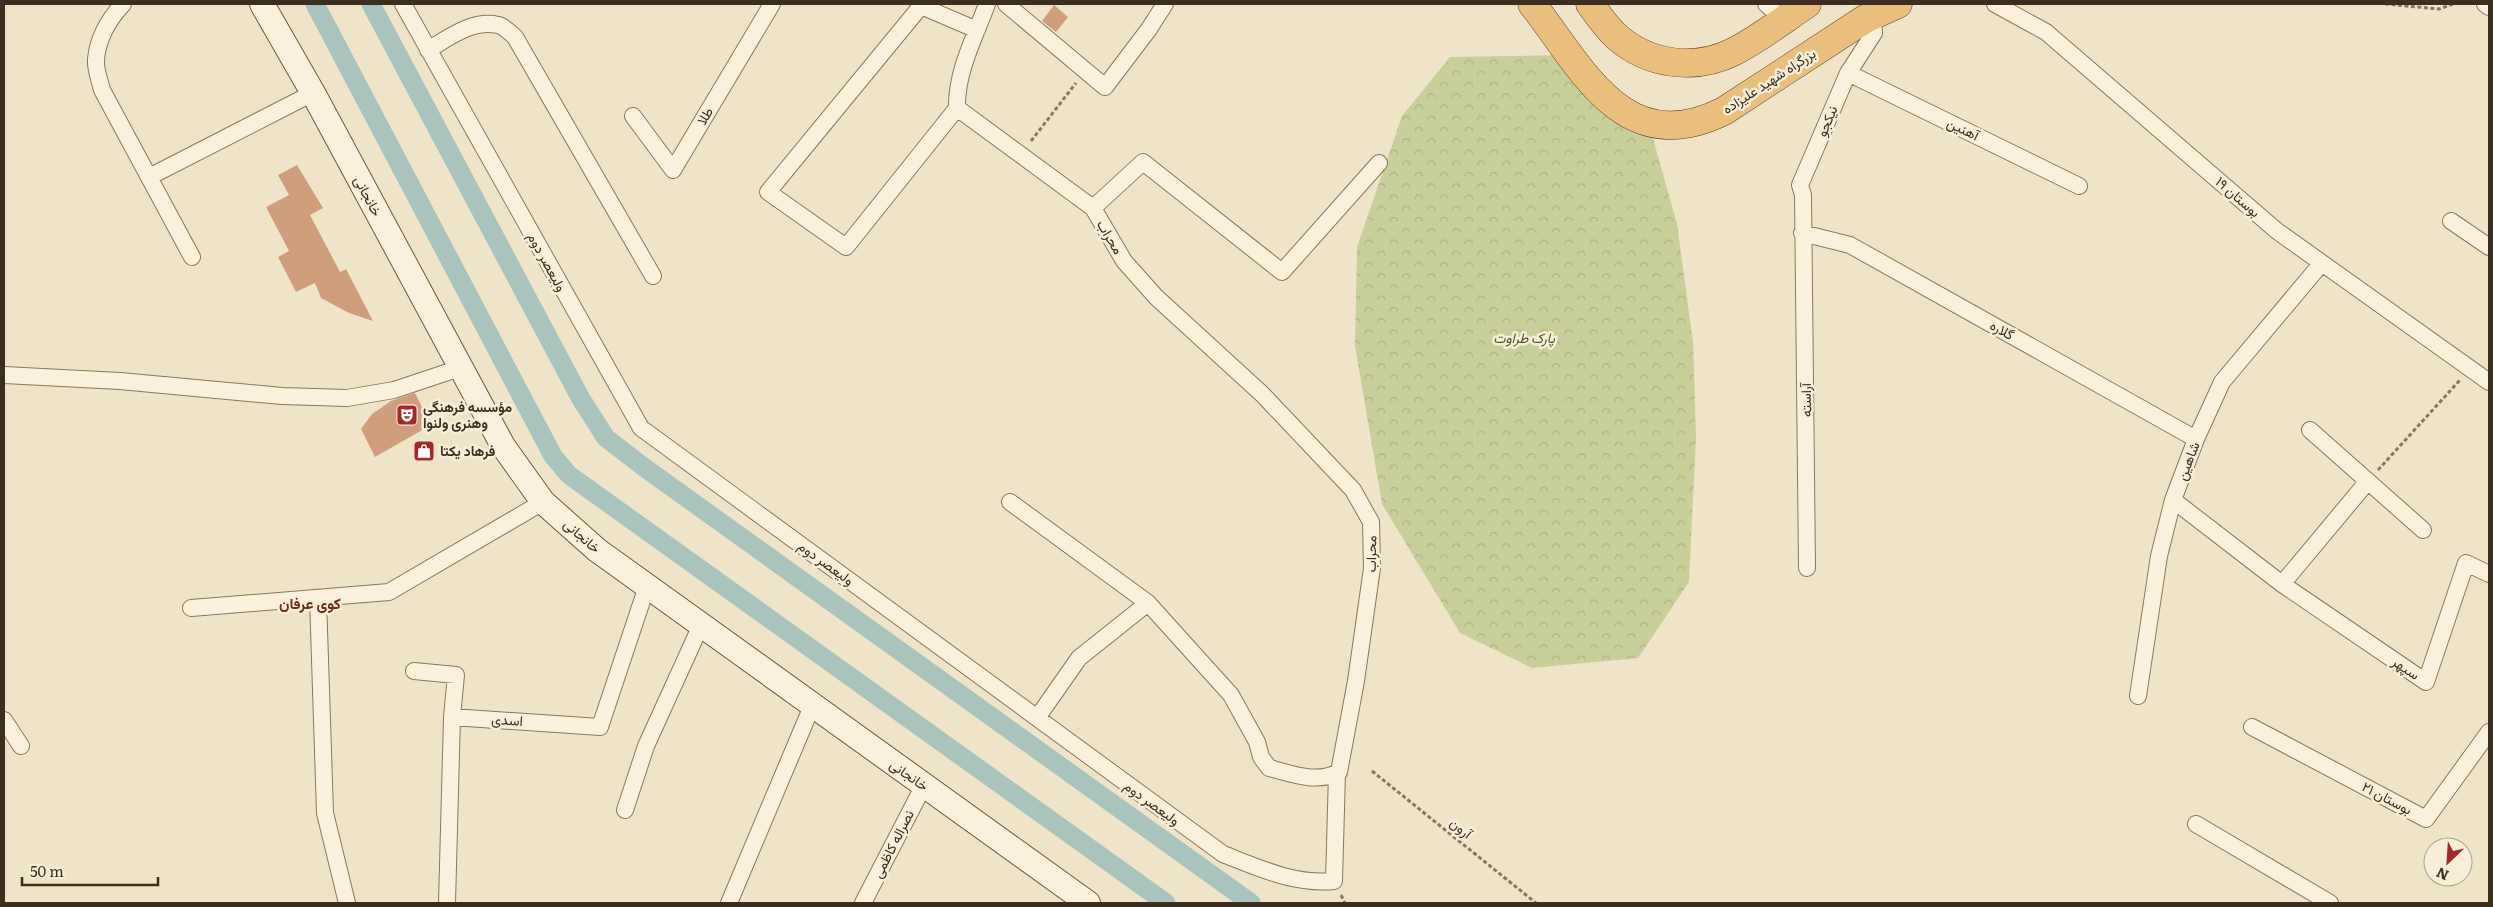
<svg xmlns="http://www.w3.org/2000/svg" width="2493" height="907" font-family="Literata,Vazirmatn,serif">
  <defs>
    <pattern id="park-crowns" width="20" height="18" patternUnits="userSpaceOnUse" patternTransform="scale(1.25)"><rect width="20" height="18" fill="#c9cf9b"/><path d="M2 6a3 3 0 1 1 6 0M12 15a3 3 0 1 1 6 0" fill="none" stroke="#aeb285"/></pattern>
  </defs>
  <rect width="100%" height="100%" fill="#f0e4c8"/>
  <!-- park -->
  <path fill="url(#park-crowns)" d="M 1562,55 L 1647,117 L 1677,224 L 1693,342 L 1696,437 L 1689,582 L 1638,658 L 1532,668 L 1460,633 L 1382,504 L 1355,346 L 1357,247 L 1402,116 L 1450,57 Z"/>
  <g fill="none" stroke-linecap="round" stroke-linejoin="round">
    <!-- canal -->
    <path stroke="#a9c4bc" stroke-width="19" d="M 315,4 L 553,456 L 569,475 L 1166,903
      M 371,4 L 581,399 L 606,438 L 645,468 L 1251,903"/>
  </g>
  <!-- building -->
  <path fill="#cf9f7d" d="M 1054,5 L 1068,17 L 1056,32 L 1042,21 Z
    M 297,165 L 323,208 L 310,215 L 340,272 L 346,269 L 373,321 L 349,313 L 321,298 L 315,283 L 296,292 L 278,257 L 289,251 L 266,207 L 289,195 L 278,175 Z
    M 415,393 L 431,425 L 375,457 L 361,429 L 372,414 L 391,401 Z"/>
  <g fill="none" stroke-linecap="round" stroke-linejoin="round">
    <!-- minor casing -->
    <g stroke="#8d765c" stroke-width="18">
      <path id="minor" d="M 123,4 C 109,19 98,38 96,59 C 95,69 100,81 102,90 L 192,257
        M 403,4 L 641,428 L 1223,854 C 1259,868 1295,885 1334,881 L 1337,773
        M 987,4 C 975,37 956,72 957,108 L 1093,208 L 1124,261 L 1156,297 L 1262,394 L 1353,490 L 1371,522 L 1372,568 L 1356,681 L 1339,772 C 1316,784 1293,774 1269,768 L 1261,757 L 1257,742 L 1231,695 L 1148,603 L 1010,502
        M 1006,4 L 1105,87 L 1149,29 L 1165,4
        M 1766,4 L 1783,19
        M 1995,4 L 2046,32 L 2277,231 L 2489,382
        M 2485,4 L 2489,7
        M 428,50 C 448,38 473,19 498,25 C 504,26 510,33 515,37 L 653,276
        M 1848,73 L 2079,186
        M 957,108 L 846,247 L 768,192 L 921,6 L 977,30
        M 633,116 L 673,170 L 772,4
        M 149,177 L 313,93
        M 1093,208 L 1143,162 L 1282,272 L 1379,163
        M 2451,221 L 2489,247
        M 1802,233 L 1850,245 L 2196,439
        M 4,375 L 120,381 L 282,396 L 347,398 L 394,390 L 460,368
        M 2310,430 L 2423,530
        M 2173,500 L 2282,584 L 2426,682 L 2466,563 L 2489,574
        M 1807,568 L 1803,195 L 1800,185 L 1848,73 L 1874,33 L 1873,22 L 1869,16
        M 2282,584 L 2368,481
        M 318,598 L 325,813 L 347,903
        M 191,608 L 389,592 L 543,502
        M 414,671 L 456,675 L 452,717
        M 2138,696 L 2159,556 L 2173,500 L 2196,439 L 2222,382 L 2321,264
        M 1037,718 L 1079,658 L 1148,603
        M 4,720 L 21,746
        M 2252,727 L 2426,819 L 2489,732
        M 625,810 L 646,746 L 701,625
        M 2196,824 L 2330,903
        M 447,903 L 452,717 L 600,727 L 647,586
        M 729,903 L 812,706
        M 863,903 L 924,785"/>
    </g>
    <!-- secondary casing -->
    <g stroke="#6f573f" stroke-width="26">
      <path id="secondary" d="M 262,4 L 313,93 L 503,446 L 543,502 L 597,550 L 1088,903"/>
    </g>
    <!-- trunk casing -->
    <g stroke="#5b4430" stroke-width="29">
      <path id="trunk" d="M 1532,4 C 1583,69 1624,161 1724,111 L 1865,19 L 1898,4
        M 1590,4 C 1598,15 1606,27 1616,36 C 1648,65 1695,71 1733,52 C 1759,39 1783,20 1807,4"/>
    </g>
    <!-- path -->
    <path stroke="#8d765c" stroke-width="3" stroke-dasharray="4 2.5" stroke-linecap="butt" d="M 2385,4 L 2439,9 L 2453,4
      M 1031,141 L 1076,83
      M 2378,470 L 2460,380
      M 1372,771 L 1536,903
      M 1341,895 L 1345,903"/>
    <!-- minor -->
    <use href="#minor" stroke="#faf1dc" stroke-width="16"/>
    <!-- secondary -->
    <use href="#secondary" stroke="#faf1dc" stroke-width="24"/>
    <!-- trunk -->
    <use href="#trunk" stroke="#eabe7c" stroke-width="28"/>
  </g>
  <!-- icons -->
  <defs>
    <g id="theatre-square" transform="scale(1.125)"><rect x="-9" y="-9" width="18" height="18" rx="4" fill="#9e2a2b" stroke="#f7eed8"/><path d="M-5-5.5Q0-4 5-5.5V0Q5 5 0 6Q-5 5-5 0ZM-3.3-2.5H-1v1.5H-3.3ZM1-2.5H3.3v1.5H1ZM-2.8 1Q0 5.5 2.8 1Z" fill="#fff"/></g>
    <g id="shop-square" transform="scale(1.125)"><rect x="-9" y="-9" width="18" height="18" rx="4" fill="#9e2a2b" stroke="#f7eed8"/><path d="M-5-2.5h2.3a2.7 3.5 0 0 1 5.4 0H5L5.5 6h-11ZM-1.5-2.5h3a1.5 2.3 0 0 0-3 0Z" fill="#fff"/></g>
  </defs>
  <g fill-rule="evenodd">
    <use href="#theatre-square" x="407" y="415"/>
    <use href="#shop-square" x="424" y="451"/>
  </g>
  <g text-anchor="middle" stroke-width="5" stroke-linejoin="round" paint-order="stroke">
    <!-- street labels -->
    <g font-size="14" fill="#3d2e20" stroke="#f7eed8">
      <text transform="translate(1769 81) rotate(-33)" y="5">بزرگراه شهید علیزاده</text>
      <text transform="translate(705 116) rotate(-59)" y="5">طلا</text>
      <text transform="translate(1827 121) rotate(-67)" y="5">نیکجو</text>
      <text transform="translate(1963 129) rotate(26)" y="5">آهنین</text>
      <text transform="translate(368 196) rotate(62)" y="5">خانجانی</text>
      <text transform="translate(2238 197) rotate(41)" y="5">بوستان ۱۹</text>
      <text transform="translate(1110 237) rotate(59)" y="5">محراب</text>
      <text transform="translate(547 262) rotate(61)" y="5">ولیعصر دوم</text>
      <text transform="translate(2002 330) rotate(29)" y="5">گلاره</text>
      <text transform="translate(1806 400) rotate(-91)" y="5">آراسته</text>
      <text transform="translate(2188 461) rotate(-69)" y="5">شاهین</text>
      <text transform="translate(582 536) rotate(41)" y="5">خانجانی</text>
      <text transform="translate(1371 554) rotate(-89)" y="5">محراب</text>
      <text transform="translate(826 563) rotate(36)" y="5">ولیعصر دوم</text>
      <text transform="translate(2406 668) rotate(34)" y="5">سپهر</text>
      <text transform="translate(507 720) rotate(4)" y="5">اسدی</text>
      <text transform="translate(909 775) rotate(35)" y="5">خانجانی</text>
      <text transform="translate(2387 798) rotate(28)" y="5">بوستان ۲۱</text>
      <text transform="translate(1152 803) rotate(36)" y="5">ولیعصر دوم</text>
      <text transform="translate(1461 828) rotate(39)" y="5">آرون</text>
      <text transform="translate(893 844) rotate(-63)" y="5">نصراله کاظمی</text>
    </g>
    <!-- park labels -->
    <g font-size="14" font-style="italic" fill="#4d5a26" stroke="#f7eed8">
      <text x="1524" y="343">پارک طراوت</text>
    </g>
    <!-- poi labels -->
    <g font-size="14" font-weight="bold" fill="#3d2e20" stroke="#f7eed8" text-anchor="start">
      <text x="423" y="412">مؤسسه فرهنگی<tspan x="423" dy="16">وهنری ولنوا</tspan></text>
      <text x="440" y="456">فرهاد یکتا</text>
    </g>
    <!-- neighbourhood labels -->
    <g font-size="15" font-weight="bold" fill="#6b2e1e" stroke="#f7eed8">
      <text x="310" y="609">کوی عرفان</text>
    </g>
  </g>
  <!-- border -->
  <rect width="2493" height="907" fill="none" stroke="#3d2e20" stroke-width="10"/>
  <!-- north arrow -->
  <g transform="translate(2448 862) rotate(205)"><circle r="24" fill="#f7eed8" stroke="#ada18e"/>
  <path d="M0-4L9 19L0 12L-9 19Z" fill="#9e2a2b"/>
  <text y="-8" font-size="14" font-weight="bold" text-anchor="middle" fill="#3d2e20">N</text>
  </g>
  <!-- scale -->
  <path d="M22 877v8h136v-8" fill="none" stroke="#3d2e20" stroke-width="2.5"/>
  <text x="30" y="877" font-size="15" fill="#3d2e20" stroke="#f7eed8" stroke-width="4" paint-order="stroke">50 m</text>
</svg>
